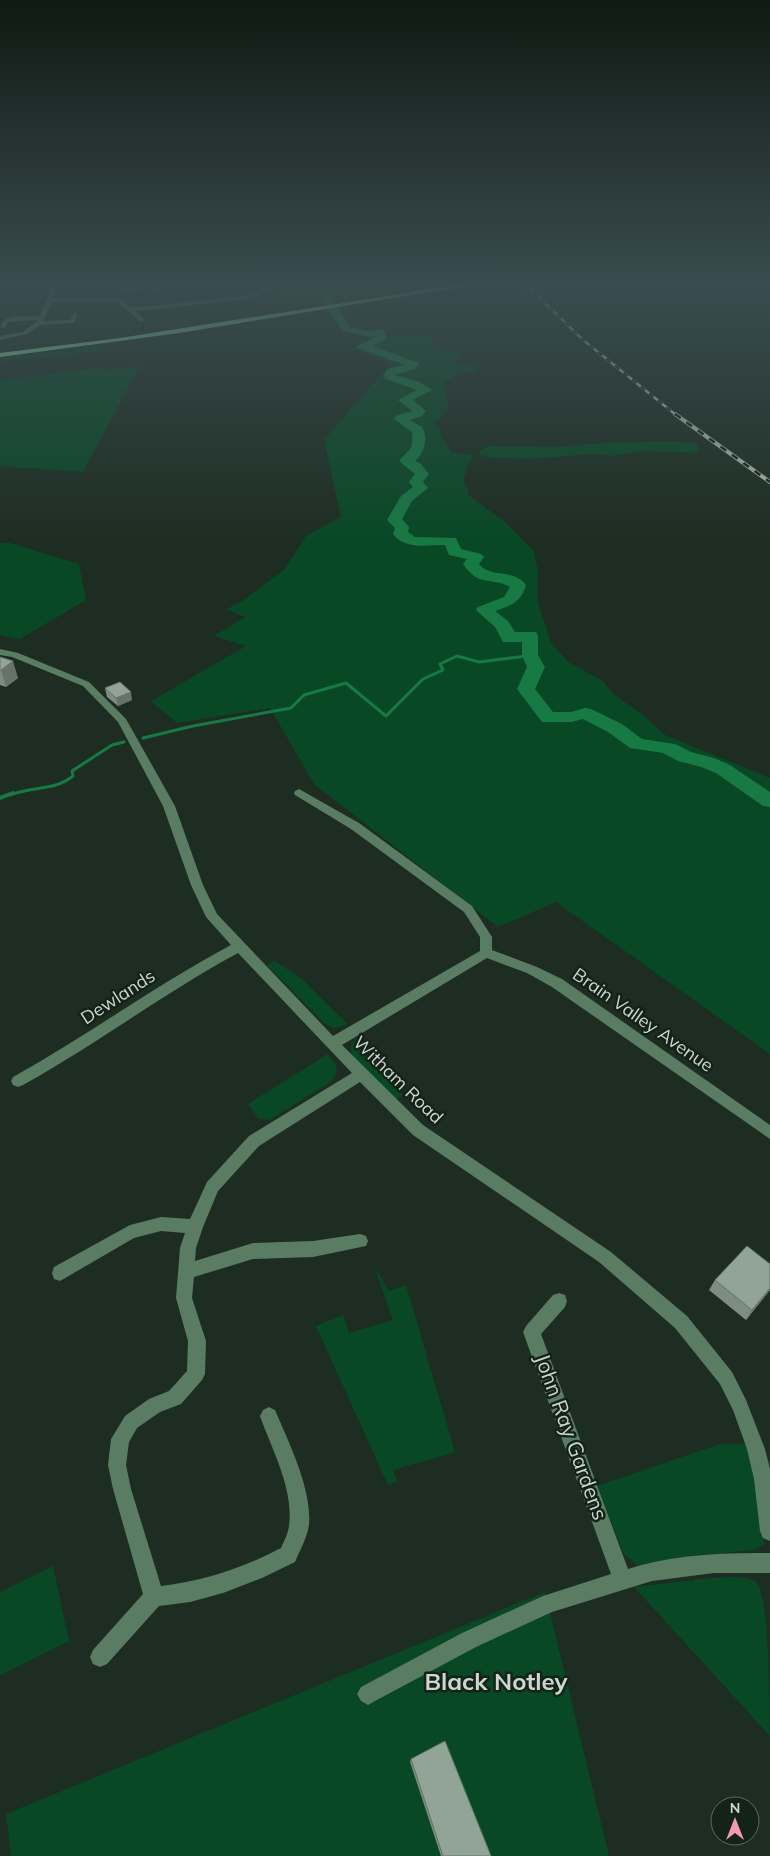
<svg xmlns="http://www.w3.org/2000/svg" width="770" height="1856" font-family="Mulish,sans-serif">
  <rect width="100%" height="100%" fill="#1d2d22"/>
  <!-- green -->
  <path fill="#084825" d="M 249,284 L 448,284 L 305,303 L 297,298 Z
    M 529,284 L 540,284 L 548,303 L 540,308 L 517,286 Z
    M 48,290 L 42,308 L 0,312 L 0,293 Z
    M 417,334 L 430,336 L 431,341 L 440,348 L 463,355 L 454,360 L 454,364 L 479,367 L 473,372 C 460,372 453,374 444,384 L 449,408 L 434,424 L 441,429 L 441,435 L 452,453 L 474,455 L 467,467 L 463,481 L 469,489 L 467,494 L 505,522 L 534,551 L 538,572 L 537,600 L 551,642 L 568,662 L 603,681 L 613,694 L 643,715 L 665,735 L 770,778 L 770,1054 L 556,902 L 498,927 L 314,784 L 270,708 L 177,723 L 151,701 L 246,646 L 214,636 L 245,617 L 227,609 L 241,602 L 285,569 L 306,536 L 341,517 L 324,440 L 390,364 L 377,357 L 348,348 L 362,346 L 382,338 Z
    M 108,347 L 111,350 L 0,361 L 0,358 Z
    M 140,366 L 83,472 L 0,466 L 0,380 L 98,368 L 114,370 L 114,382 L 115,369 Z
    M 668,441 L 696,443 L 700,453 L 640,451 L 611,456 L 595,454 L 529,459 L 484,457 L 480,455 L 479,451 L 489,446 L 558,447 L 604,443 Z
    M 0,543 L 10,543 L 79,564 L 86,600 L 20,639 L 0,635 Z
    M 275,961 L 302,979 L 348,1024 L 333,1028 L 324,1023 L 267,965 Z
    M 360,1036 L 392,1071 L 402,1096 L 395,1100 L 352,1056 C 350,1046 350,1042 360,1036 Z
    M 328,1054 C 336,1065 341,1068 332,1081 L 270,1120 L 259,1119 L 248,1104 Z
    M 374,1266 L 389,1291 L 406,1285 L 455,1452 L 393,1470 L 397,1481 L 388,1485 L 316,1326 L 343,1315 L 349,1333 L 393,1320 Z
    M 720,1444 L 749,1444 L 758,1481 L 764,1544 L 754,1550 L 691,1556 L 638,1566 L 624,1554 L 597,1486 Z
    M 53,1566 L 69,1641 L 0,1675 L 0,1592 Z
    M 711,1578 C 724,1578 744,1574 756,1582 C 770,1594 770,1710 770,1736 L 634,1587 Z
    M 545,1592 L 609,1856 L 11,1856 L 6,1814 Z"/>
  <g fill="none" stroke-linecap="round" stroke-linejoin="round">
    <!-- stream-far1 -->
    <path stroke="#177943" stroke-width="3" d="M 143,738 L 193,726 L 291,708 L 304,695 L 346,683 L 386,716 L 423,679 L 443,670 L 440,664 L 457,656 L 479,662 L 527,656
      M 10,795 C 31,786 55,791 73,776 L 72,771 L 112,745 L 124,742"/>
    <!-- stream -->
    <path stroke="#177943" stroke-width="4" d="M 0,798 L 13,793"/>
    <!-- river -->
    <path fill="#177943" fill-rule="evenodd" d="M 330,284 L 342,284 L 347,288 L 345,290 L 333,292 L 331,296 L 350,327 L 369,331 L 383,329 L 387,338 L 372,346 L 417,362 L 419,364 L 415,369 L 395,375 L 420,382 L 432,390 L 413,400 L 426,411 L 422,416 L 410,420 L 422,427 C 429,439 424,453 415,461 L 421,464 L 429,474 L 423,482 L 428,488 L 412,501 L 402,519 L 409,527 L 408,532 L 415,537 L 456,538 L 461,549 L 481,554 L 484,557 L 479,564 C 491,579 514,568 526,585 C 521,602 511,606 495,611 L 508,621 L 515,632 L 536,632 L 538,636 L 538,655 L 545,667 L 535,689 L 553,712 L 571,712 L 585,708 L 591,709 L 622,724 L 642,739 L 675,744 L 691,752 L 714,758 L 730,765 L 770,792 L 770,807 L 763,806 L 716,773 L 701,767 L 678,761 L 663,753 L 630,748 L 608,732 L 583,719 L 572,722 L 542,722 L 517,689 L 527,667 L 522,655 L 522,642 L 503,642 L 495,627 L 476,610 L 478,607 L 504,597 L 510,587 C 489,576 480,588 463,564 L 467,559 L 449,555 L 445,545 C 427,545 405,550 393,534 L 395,528 L 387,520 L 401,496 L 413,487 L 409,482 L 415,474 L 399,461 C 409,449 414,450 412,432 L 394,419 L 396,416 L 412,411 L 398,400 L 417,390 L 386,379 L 384,377 L 385,372 L 391,368 L 405,365 L 358,348 L 357,346 L 376,336 L 370,337 L 342,331 L 321,296 L 326,287 L 332,286 Z"/>
    <!-- minor -->
    <path fill="#5a7c63" fill-rule="evenodd" d="M 0,284 L 19,284 L 0,288 Z
      M 53,284 L 59,284 L 53,298 L 119,298 L 132,308 L 243,296 L 262,290 L 249,286 L 249,284 L 270,290 L 244,300 L 135,311 L 144,320 L 141,322 L 118,302 L 52,302 L 43,321 L 70,320 L 75,312 L 78,314 L 74,323 L 40,325 L 27,334 L 0,340 L 0,336 L 23,332 L 37,321 L 38,320 L 8,322 L 5,328 L 0,327 L 4,320 L 12,317 L 40,316 Z
      M 97,284 L 103,284 L 99,287 Z
      M 142,284 L 148,284 L 153,287 L 187,284 L 152,291 L 147,288 L 120,292 L 117,290 Z
      M 0,649 L 18,653 L 89,682 L 126,719 L 175,806 L 203,885 L 217,914 L 333,1036 L 480,951 L 480,937 L 464,912 L 351,829 L 295,795 L 294,793 L 295,791 L 299,789 L 359,823 L 472,906 L 492,937 L 492,950 L 537,967 L 562,979 L 770,1125 L 770,1139 L 552,987 L 527,973 L 487,958 L 342,1045 L 423,1125 L 611,1252 L 687,1316 L 732,1372 L 746,1400 L 765,1449 L 770,1469 L 770,1541 L 763,1538 L 760,1531 L 754,1479 L 747,1449 L 733,1410 L 720,1384 L 675,1328 L 599,1262 L 413,1135 L 360,1082 L 259,1146 L 218,1191 L 203,1227 L 196,1248 L 195,1261 L 253,1243 L 313,1241 L 360,1234 L 366,1236 L 368,1241 L 366,1246 L 313,1257 L 253,1259 L 194,1277 L 192,1298 L 206,1341 L 205,1374 L 202,1380 L 181,1404 L 160,1412 L 137,1428 L 129,1442 L 126,1465 L 131,1489 L 161,1586 C 204,1581 243,1568 281,1548 C 284,1541 288,1534 289,1526 C 294,1489 272,1450 260,1416 L 263,1410 L 269,1407 L 275,1410 C 289,1443 312,1489 309,1525 C 307,1538 300,1550 295,1562 L 262,1578 L 223,1593 L 190,1602 L 159,1606 L 107,1664 L 100,1667 L 93,1664 L 90,1657 L 93,1650 L 143,1594 L 113,1489 L 108,1465 L 111,1439 L 125,1416 L 149,1399 L 169,1391 L 187,1371 L 188,1341 L 176,1298 L 180,1248 L 185,1233 L 161,1231 L 134,1238 L 60,1281 L 54,1279 L 52,1273 L 54,1267 L 130,1225 L 161,1217 L 190,1219 L 207,1182 L 249,1136 L 352,1073 L 238,953 C 164,993 97,1044 23,1085 L 18,1087 L 13,1085 L 11,1081 L 13,1077 C 87,1036 156,985 231,945 L 206,917 L 191,885 L 163,806 L 118,722 L 83,686 L 12,657 L 0,655 Z
      M 559,1293 L 565,1295 L 567,1301 L 565,1307 L 541,1334 L 628,1569 C 675,1554 722,1553 770,1553 L 770,1573 L 714,1573 L 652,1581 L 552,1612 L 476,1647 L 375,1701 L 368,1705 L 361,1701 L 357,1694 L 361,1687 L 462,1633 L 543,1596 L 611,1574 L 523,1332 L 526,1326 L 553,1295 Z"/>
    <!-- highway -->
    <path fill="#99f2b4" fill-rule="evenodd" d="M 463,284 L 479,284 L 179,333 L 0,357 L 0,353 L 120,338 Z"/>
    <!-- rail-far1 casing -->
    <g stroke="#b1bbb3" stroke-width="2.5">
      <path id="rail-far1" d="M 526,284 L 582,339 L 676,415"/>
    </g>
    <!-- rail casing -->
    <g stroke="#b1bbb3" stroke-width="4">
      <path id="rail" d="M 675,414 L 770,482"/>
    </g>
    <!-- rail-far1 -->
    <use href="#rail-far1" stroke="#142318" stroke-width="2" stroke-dasharray="5.5" stroke-linecap="butt"/>
    <!-- rail -->
    <use href="#rail" stroke="#142318" stroke-width="2.5" stroke-dasharray="7" stroke-linecap="butt"/>
  </g>
  <!-- wall -->
  <path fill="#7d8d81" d="M 0,657 L 18,678 L 6,687 L 0,685 Z
    M 105,688 L 132,700 L 118,706 L 107,697 Z
    M 715,1280 L 770,1290 L 746,1320 L 709,1290 Z
    M 411,1759 L 491,1856 L 441,1856 L 410,1762 Z"/>
  <!-- shaded-wall -->
  <path fill="#667369" d="M 13,661 L 18,678 L 6,687 L 1,670 Z
    M 131,692 L 132,700 L 118,706 L 116,698 Z
    M 770,1288 L 770,1290 L 746,1320 L 752,1310 Z"/>
  <!-- building -->
  <path fill="#91a496" stroke="#667369" d="M 0,657 L 13,661 L 1,670 L 0,670 Z
    M 120,682 L 131,692 L 116,698 L 105,688 Z
    M 747,1246 L 770,1264 L 770,1288 L 752,1310 L 715,1280 Z
    M 445,1741 L 491,1856 L 443,1856 L 411,1759 Z"/>
  <!-- sky -->
  <linearGradient id="sky" x2="0" y2="1"><stop stop-color="#101913"/><stop offset="0.52" stop-color="#3a4c4f"/><stop offset="1" stop-color="#3a4c4f" stop-opacity="0"/></linearGradient>
  <rect width="770" height="544" fill="url(#sky)"/>
  <g text-anchor="middle" stroke-width="5" stroke-linejoin="round" paint-order="stroke">
    <!-- street labels -->
    <g font-size="18" fill="#cdd6cf" stroke="#142318">
      <text transform="translate(118 997) rotate(-33)" y="6">Dewlands</text>
      <text transform="translate(643 1020) rotate(35)" y="6">Brain Valley Avenue</text>
      <text transform="translate(398 1080) rotate(44)" y="6">Witham Road</text>
    </g>
    <!-- near-street labels -->
    <g font-size="21" fill="#cdd6cf" stroke="#142318">
      <text transform="translate(571 1437) rotate(70)" y="7">John Ray Gardens</text>
    </g>
    <!-- near-quarter labels -->
    <g font-size="24" font-weight="bold" fill="#cdd6cf" stroke="#142318">
      <text x="496" y="1690">Black Notley</text>
    </g>
  </g>
  <!-- north arrow -->
  <g transform="translate(735 1821)"><circle r="24" fill="#142318" stroke="#5e6b61"/>
  <path d="M0-4L9 19L0 12L-9 19Z" fill="#f19ab0"/>
  <text y="-8" font-size="14" font-weight="bold" text-anchor="middle" fill="#cdd6cf">N</text>
  </g>
</svg>
